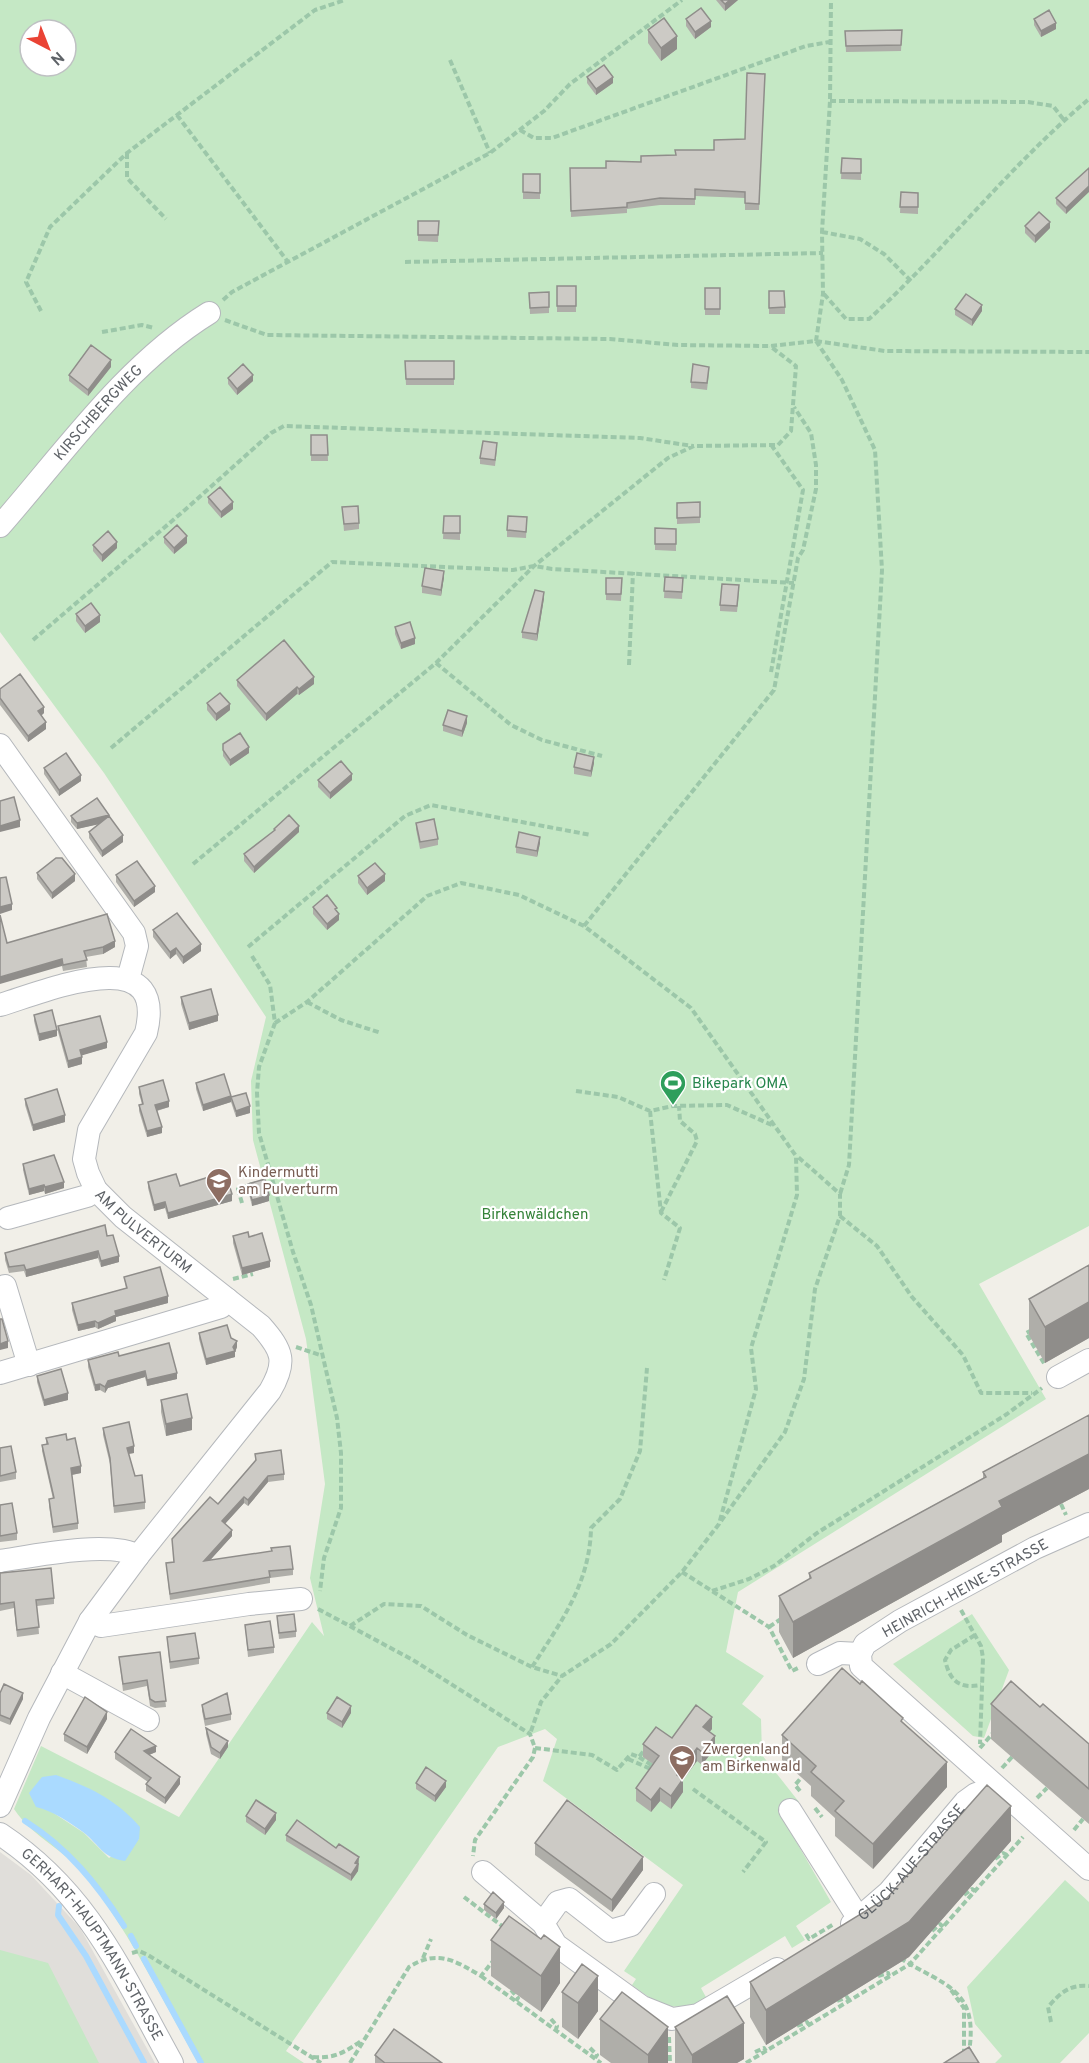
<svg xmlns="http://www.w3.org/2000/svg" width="1089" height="2063" font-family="Overpass,sans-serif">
  <rect width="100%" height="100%" fill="#f1efe8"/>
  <!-- industrial -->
  <path fill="#e0deda" d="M 0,1852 L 31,1875 L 80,1928 L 155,2063 L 0,2063 Z"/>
  <!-- green -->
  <path fill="#c5e8c5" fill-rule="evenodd" d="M 0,0 L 1089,0 L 1089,1226 L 979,1284 L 1046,1399 L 738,1592 L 726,1652 L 764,1676 L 742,1704 L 761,1719 L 762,1755 L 799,1802 L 786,1813 L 786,1824 L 831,1902 L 796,1926 L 805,1940 L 792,1948 L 785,1936 L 701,1988 L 707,1999 C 675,2014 659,2006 632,1985 L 636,1979 L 624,1971 L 683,1885 L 543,1781 L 557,1739 L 545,1729 L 498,1747 L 286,2051 L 304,2063 L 198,2063 C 164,2002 132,1938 90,1881 C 69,1852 33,1838 14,1809 L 41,1746 L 179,1817 L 312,1622 L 324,1636 L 310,1578 L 325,1484 L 306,1339 L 253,1140 L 251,1081 L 266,1017 L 104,773 L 0,632 ZM 30,30 L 66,30 L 66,66 L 30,66 ZM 49,1810 L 139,1839 L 109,1858 L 84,1833 Z
    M 972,1614 L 1009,1670 L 984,1738 L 973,1736 L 893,1664 Z
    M 1065,1880 L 1089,1902 L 1089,2033 L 1060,2063 L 995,2063 L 1002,2056 L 975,2024 L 967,1987 Z
    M 0,1950 L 48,1963 L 99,2063 L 0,2063 Z"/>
  <!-- water -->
  <path fill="#aadaff" d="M 56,1775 C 89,1787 116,1799 140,1827 L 139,1839 L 125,1861 C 101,1857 101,1846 83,1832 C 69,1822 53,1811 36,1807 L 29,1793 L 42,1777 Z"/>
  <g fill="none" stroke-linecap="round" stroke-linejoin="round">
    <!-- stream -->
    <path stroke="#aadaff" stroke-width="6" d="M 25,1821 C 68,1848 97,1884 124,1926
      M 59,1906 L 58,1915 L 86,1956 L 144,2063
      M 131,1936 L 136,1946
      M 144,1959 L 201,2063"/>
    <!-- minor casing -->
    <g stroke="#b5b8bc" stroke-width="24">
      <g id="minor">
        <path id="s1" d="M 0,526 C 64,453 125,365 209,313"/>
        <path d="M 0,745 L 134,933 L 137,946 L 128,979"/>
        <path id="s2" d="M 0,1005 C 44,992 169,938 146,1033 L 89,1130 L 84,1159 L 88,1173 L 96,1190 L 123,1217 L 261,1326 C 283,1351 287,1362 270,1391 L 138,1556 L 90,1621 L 39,1718 L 0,1806"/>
        <path d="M 8,1218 L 87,1196 L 96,1190"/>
        <path d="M 5,1286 L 29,1365"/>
        <path d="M 0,1373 L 221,1307 L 227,1299"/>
        <path d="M 1058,1377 L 1089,1360"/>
        <path d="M 1089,1524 L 1035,1548 L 900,1621 L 865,1644 L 860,1654 L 861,1666 L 1089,1869"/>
        <path d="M 0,1561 C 33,1556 110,1540 138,1556"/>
        <path d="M 90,1621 L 101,1626 L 249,1604 L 301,1599"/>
        <path d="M 818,1664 L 840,1653 L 860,1654"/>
        <path d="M 62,1673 L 148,1720"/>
        <path d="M 790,1810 L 859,1919"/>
        <path id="s3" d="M 0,1834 C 89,1893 122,1973 172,2063"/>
        <path d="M 483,1872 L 543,1923 L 556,1945 L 642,2007 L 672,2019 L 698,2015 L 777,1969"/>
        <path d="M 543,1923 L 558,1902 L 569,1899 L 610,1931 L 631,1925 L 654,1894"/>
        <path id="s4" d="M 852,1924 L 889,1892 L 965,1802 L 976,1794 L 997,1788"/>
      </g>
    </g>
    <!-- path -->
    <path stroke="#9cc7a9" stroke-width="4" stroke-dasharray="6 3" stroke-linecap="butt" d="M 450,60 L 490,153
      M 830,101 L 1028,102 L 1053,106 L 1064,120
      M 177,115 L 288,262
      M 520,130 L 534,138 L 552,138 L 806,46 L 829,42
      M 127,153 L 127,178 L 166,219
      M 822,232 L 860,239 L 884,254 L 911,281
      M 405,262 L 823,253
      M 824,294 L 846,319 L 869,319 C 946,249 1009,166 1089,99
      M 223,300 L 232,292 L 490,153 L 544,111 L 570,84 L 682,0
      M 41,311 L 26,282 L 50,227 L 127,153 L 315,10 L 345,0
      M 225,320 L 267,335 L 610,339 L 678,345 L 770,346 L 816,341 L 823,294 L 822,232 L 830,101 L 831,0
      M 102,332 L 142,325 L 154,328
      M 816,341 L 842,380 L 875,450 L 882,570 L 849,1165 L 840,1194
      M 816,341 L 885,351 L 1089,352
      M 33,640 L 186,509 L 271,433 L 284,426 L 640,438 L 693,446
      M 436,663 L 511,725 L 542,740 L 602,756
      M 629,665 L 633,572
      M 771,672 L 803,490 L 772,446
      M 111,748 L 332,562 L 513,570 L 534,566 L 552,569 L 794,583
      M 193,864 L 436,663 L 534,566 L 668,458 L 694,446 L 778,445 L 791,431 L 796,366 L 770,346
      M 584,926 L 774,690 L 798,558 L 803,550 L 816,489 L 816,465 L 811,433 L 794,407
      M 248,947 L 405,816 L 431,805 L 591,835
      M 252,956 L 270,985 L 275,1023 L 259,1067 L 257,1093 L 259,1133 L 293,1252 L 311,1305 L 337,1418 L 341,1453 L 341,1508 L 324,1558 L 320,1591
      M 307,1002 L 341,1020 L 381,1033
      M 275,1023 L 307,1002 L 427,896 L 461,883 L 519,895 L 584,926 L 691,1008 L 796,1156 L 797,1195 L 751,1348 L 756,1389 L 719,1524 L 682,1572 L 611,1644 L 562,1676 L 541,1702 L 530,1734
      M 576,1091 L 618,1097 L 650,1111 L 673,1106 L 727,1105 L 774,1126
      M 650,1111 L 661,1213 L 680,1228 L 664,1280
      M 242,1203 L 238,1189 L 252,1184
      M 661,1212 L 697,1141 L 695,1134 L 680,1121 L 679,1106
      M 840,1216 L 877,1246 L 912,1297 L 963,1355 L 981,1393 L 1032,1393
      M 233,1279 L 253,1274
      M 1032,1330 L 1026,1333 L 1045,1365
      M 296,1347 L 323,1356
      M 1061,1504 L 1066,1515
      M 721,1521 L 785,1432 L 804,1379 L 815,1289 L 840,1216 L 840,1194 L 797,1156
      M 682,1572 L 769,1627 L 792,1671 L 800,1667
      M 712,1591 L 749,1579 L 774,1566 L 817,1533 L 1007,1414 L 1042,1388
      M 318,1609 L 413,1660 L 530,1734 L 535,1748 L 533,1757 L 475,1840 L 473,1856
      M 961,1610 L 981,1646 L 983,1658 L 980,1744
      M 350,1626 L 384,1604 L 421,1606 L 467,1635 L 532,1667 L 562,1676
      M 769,1627 L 781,1619
      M 975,1635 L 951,1650 L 945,1660 C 950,1681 959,1689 981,1685
      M 532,1667 C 561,1622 590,1583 591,1528 L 620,1499 L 640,1451 L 647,1368
      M 535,1748 L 592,1755 L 617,1770 L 631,1754 L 639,1757 L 646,1748
      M 980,1748 L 993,1733
      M 639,1757 L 656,1768
      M 628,1759 L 653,1770
      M 1002,1768 L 1012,1757
      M 693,1789 L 766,1842 L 743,1872
      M 800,1791 L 795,1785 L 801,1778
      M 1037,1798 L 1047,1788
      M 815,1808 L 822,1817
      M 1074,1830 L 1083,1819
      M 995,1859 L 1003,1853 L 1007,1855
      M 964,1895 L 972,1889 L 975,1891
      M 464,1897 L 506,1929
      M 932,1931 L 940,1924 L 943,1927
      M 806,1934 L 809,1939 L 834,1924
      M 132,1953 L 139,1951 L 148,1955 L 321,2063
      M 423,1958 L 431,1939
      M 900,1958 C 944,1986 979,1988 969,2052
      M 481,1976 L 601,2063
      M 878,1976 L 888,1973 L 889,1976
      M 511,1990 L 518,1998 L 516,2001
      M 951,1990 L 964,2008 L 964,2063
      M 837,2001 L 847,1997 L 849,2000
      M 551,2019 L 557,2026 L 556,2029
      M 1051,2022 L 1048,2007 C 1060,1993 1070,1984 1089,1986
      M 797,2026 L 807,2022 L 809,2025
      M 669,2037 L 670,2063
      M 590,2048 L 597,2055 L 595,2058
      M 755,2052 L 764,2048 L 766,2051
      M 313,2057 C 334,2059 345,2052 361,2041
      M 350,2063 L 409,1967 C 437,1949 456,1961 481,1976 L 493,1961
      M 746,2063 L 910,1964 L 1023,1837"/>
    <!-- minor -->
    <use href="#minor" stroke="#fff" stroke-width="22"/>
  </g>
  <!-- wall -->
  <path fill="#afaea9" d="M 716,0 L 738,0 L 725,11 Z
    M 686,19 L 711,27 L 695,39 L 686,26 Z
    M 1034,19 L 1056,29 L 1041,37 L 1034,25 Z
    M 648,30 L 677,49 L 661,61 L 648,43 Z
    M 902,30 L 901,51 L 846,52 L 845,31 Z
    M 765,74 L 759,210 L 745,210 L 745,198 L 695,196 L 695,205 L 660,205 L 627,209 L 627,213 L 571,217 L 570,168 L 606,168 L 641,162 L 676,155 L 714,150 L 745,139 Z
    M 587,77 L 613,83 L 596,95 L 587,83 Z
    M 842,158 L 861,159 L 861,180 L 841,179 Z
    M 1089,168 L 1066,214 L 1056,204 L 1056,198 Z
    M 523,174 L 540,174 L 540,199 L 523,199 Z
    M 901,192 L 918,193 L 918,214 L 900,213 Z
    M 418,221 L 439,221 L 438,242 L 418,241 Z
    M 1025,226 L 1050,228 L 1035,243 L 1025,233 Z
    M 557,286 L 576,286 L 576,312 L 557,312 Z
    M 705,288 L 720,288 L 720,315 L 705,315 Z
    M 769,291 L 785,307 L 785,314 L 769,314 Z
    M 549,292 L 549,313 L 530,314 L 529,293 Z
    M 955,309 L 982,311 L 972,326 L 955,315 Z
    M 405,361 L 454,361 L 454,385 L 406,385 Z
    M 111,367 L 88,396 L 69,381 L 69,375 Z
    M 709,373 L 707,390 L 691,388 L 691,382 Z
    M 228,378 L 253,381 L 237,395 L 228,384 Z
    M 311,435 L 327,435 L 328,461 L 311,461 Z
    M 497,449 L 495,466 L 480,464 L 480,458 Z
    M 208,497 L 233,509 L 221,518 L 208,503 Z
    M 700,502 L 700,523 L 677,524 L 677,503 Z
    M 342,507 L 359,523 L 359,529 L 344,531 Z
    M 444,516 L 460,516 L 460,540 L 443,539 Z
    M 527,517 L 526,538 L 507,537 L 507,530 Z
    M 655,528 L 676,529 L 676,551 L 655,550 Z
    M 164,537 L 187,543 L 174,554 L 164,543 Z
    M 93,545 L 117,548 L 102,562 L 93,551 Z
    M 444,577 L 441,596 L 422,593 L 422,586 Z
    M 665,577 L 683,578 L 682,599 L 664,598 Z
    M 606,578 L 622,578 L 621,601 L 606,600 Z
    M 739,592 L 737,612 L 720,611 L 720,605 Z
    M 544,598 L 537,641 L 522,638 L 522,632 Z
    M 76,614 L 100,622 L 85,633 L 76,621 Z
    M 395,627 L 415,644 L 401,649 L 395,634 Z
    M 237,680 L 314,684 L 299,695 L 297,694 L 266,721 L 237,686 Z
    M 0,689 L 44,713 L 41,716 L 46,729 L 28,742 L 0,705 Z
    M 207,703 L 230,710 L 216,721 L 207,710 Z
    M 467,723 L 462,737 L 443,731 L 443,725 Z
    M 223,744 L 249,753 L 230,766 L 223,756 Z
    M 594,763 L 591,777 L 574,774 L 574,767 Z
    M 44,768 L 81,781 L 59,796 L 44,774 Z
    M 318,780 L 352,780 L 330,799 L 318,787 Z
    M 97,798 L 123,842 L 102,857 L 89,838 L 89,832 L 98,824 L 77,829 L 71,822 L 71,816 Z
    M 416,823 L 438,839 L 438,845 L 420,849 L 416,829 Z
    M 274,829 L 299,832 L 254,873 L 244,861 L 244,854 L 274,832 Z
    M 540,843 L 537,857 L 516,853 L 516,847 Z
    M 37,873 L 75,881 L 52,899 L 37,879 Z
    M 116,875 L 155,892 L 134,907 L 116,882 Z
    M 358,876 L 385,881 L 367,895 L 358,883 Z
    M 313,907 L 337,912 L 339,920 L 327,930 L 313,914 Z
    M 153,930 L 201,951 L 183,964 L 176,954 L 170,959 L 153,937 Z
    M 7,943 L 115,947 L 103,954 L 86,957 L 87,967 L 63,971 L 62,966 Z
    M 181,997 L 218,1021 L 189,1030 L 181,1004 Z
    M 34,1015 L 57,1036 L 39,1041 L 34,1021 Z
    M 58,1026 L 107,1048 L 81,1055 L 82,1064 L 68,1068 L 58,1032 Z
    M 196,1083 L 231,1097 L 250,1113 L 236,1117 L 231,1102 L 203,1111 L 196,1089 Z
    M 139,1087 L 169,1107 L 157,1111 L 162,1133 L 147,1137 L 139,1111 L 139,1105 L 142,1104 L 139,1094 Z
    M 25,1099 L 65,1122 L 33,1131 L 25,1105 Z
    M 23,1164 L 64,1188 L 45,1194 L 44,1191 L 29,1195 L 23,1170 Z
    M 148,1182 L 180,1186 L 232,1201 L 168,1219 L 165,1208 L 154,1211 L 148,1188 Z
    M 248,1184 L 269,1201 L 252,1206 L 248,1190 Z
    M 107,1236 L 119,1262 L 101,1267 L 98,1258 L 26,1277 L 24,1271 L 9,1273 L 5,1260 L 5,1253 Z
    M 233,1236 L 249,1237 L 270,1267 L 242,1275 L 233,1243 Z
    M 1089,1265 L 1089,1338 L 1045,1363 L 1029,1335 L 1029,1299 Z
    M 124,1277 L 168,1303 L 116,1317 L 116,1321 L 98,1329 L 95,1327 L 78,1331 L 72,1310 L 72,1303 L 126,1288 Z
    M 199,1333 L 231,1338 L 237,1347 L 235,1352 L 235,1357 L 206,1365 L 199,1339 Z
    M 119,1356 L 177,1379 L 147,1386 L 145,1377 L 108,1388 L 105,1393 L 100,1390 L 95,1391 L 88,1367 L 88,1360 Z
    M 37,1376 L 68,1400 L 44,1406 L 37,1382 Z
    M 161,1400 L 192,1430 L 166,1436 L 161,1412 Z
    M 1089,1415 L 1089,1489 L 1002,1535 L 1002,1542 L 793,1658 L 779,1632 L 779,1596 L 809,1580 L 809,1573 L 983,1478 L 983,1472 Z
    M 103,1428 L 134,1453 L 129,1454 L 135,1476 L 145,1502 L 145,1509 L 114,1513 L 110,1464 L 103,1435 Z
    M 46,1438 L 67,1440 L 81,1473 L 72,1475 L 78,1523 L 78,1529 L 53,1533 L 49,1506 L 49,1499 L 53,1499 L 42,1451 L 42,1445 L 46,1444 Z
    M 0,1448 L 16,1472 L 16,1479 L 0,1482 Z
    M 255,1454 L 284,1474 L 284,1480 L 268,1482 L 248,1506 L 244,1503 L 225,1524 L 232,1536 L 210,1560 L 293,1569 L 293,1575 L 270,1578 L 270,1583 L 170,1600 L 166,1563 L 174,1562 L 172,1539 L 218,1504 L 255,1461 Z
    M 0,1505 L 17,1533 L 17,1540 L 0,1542 Z
    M 0,1573 L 54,1598 L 54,1604 L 37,1606 L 39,1634 L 17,1637 L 14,1608 L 0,1611 Z
    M 277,1616 L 296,1631 L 296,1637 L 279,1639 Z
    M 245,1625 L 274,1647 L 274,1653 L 248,1657 Z
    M 167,1637 L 199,1658 L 199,1664 L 170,1669 Z
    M 160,1652 L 166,1707 L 155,1708 L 150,1706 L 147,1686 L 123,1691 L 119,1657 Z
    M 0,1693 L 23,1699 L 10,1725 L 0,1721 Z
    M 991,1704 L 1040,1707 L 1089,1744 L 1089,1824 L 991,1739 Z
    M 202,1705 L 231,1714 L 231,1720 L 205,1726 L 202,1711 Z
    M 327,1713 L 351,1713 L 342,1728 L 327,1719 Z
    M 107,1719 L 87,1754 L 64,1741 L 64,1734 Z
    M 903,1723 L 947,1787 L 873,1869 L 835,1836 L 835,1818 L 811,1796 L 811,1786 L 782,1760 L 782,1735 Z
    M 206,1728 L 228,1747 L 220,1759 L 211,1754 L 206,1734 Z
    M 712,1729 L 709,1732 L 715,1748 L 702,1765 L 697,1761 L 683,1780 L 683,1792 L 671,1809 L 660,1801 L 651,1812 L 636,1801 L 636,1788 L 653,1764 L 643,1757 L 643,1744 Z
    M 115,1752 L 156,1752 L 149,1755 L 180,1784 L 165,1804 L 146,1791 L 146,1784 L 148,1782 L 115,1759 Z
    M 416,1783 L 446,1787 L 435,1802 L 416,1789 Z
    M 246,1816 L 276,1820 L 265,1835 L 246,1822 Z
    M 286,1835 L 336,1848 L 359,1864 L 358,1871 L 351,1881 L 286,1841 Z
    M 1011,1841 L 909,1957 L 766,2045 L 750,2017 L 750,1982 Z
    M 535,1843 L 643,1870 L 612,1912 L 535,1855 Z
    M 484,1904 L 504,1908 L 496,1919 L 484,1910 Z
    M 491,1940 L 560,1983 L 541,2012 L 491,1976 Z
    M 562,1992 L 598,2011 L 578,2039 L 562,2027 Z
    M 600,2019 L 668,2027 L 668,2063 L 611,2063 L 600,2055 Z
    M 675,2027 L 744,2059 L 737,2063 L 675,2063 Z
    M 375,2055 L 442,2063 L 375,2063 Z"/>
  <!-- shaded-wall -->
  <path fill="#8f8d8a" d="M 730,0 L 738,0 L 725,11 L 725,4 Z
    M 711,21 L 711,27 L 695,39 L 695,32 Z
    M 1056,23 L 1056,29 L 1041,37 L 1041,31 Z
    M 677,36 L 677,49 L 661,61 L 661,48 Z
    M 613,77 L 613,83 L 596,95 L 596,89 Z
    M 1089,186 L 1089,192 L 1066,214 L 1066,208 Z
    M 1050,222 L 1050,228 L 1035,243 L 1035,236 Z
    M 982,305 L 982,311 L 972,326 L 972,320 Z
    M 111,360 L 111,367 L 88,396 L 88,390 Z
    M 253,375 L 253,381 L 237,395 L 237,389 Z
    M 233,502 L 233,509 L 221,518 L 221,512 Z
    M 187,536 L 187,543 L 174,554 L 174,548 Z
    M 117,542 L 117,548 L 102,562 L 102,555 Z
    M 444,571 L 444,577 L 441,596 L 441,590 Z
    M 544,592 L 544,598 L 537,641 L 537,634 Z
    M 100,615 L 100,622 L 85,633 L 85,626 Z
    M 415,638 L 415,644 L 401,649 L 401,643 Z
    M 314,677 L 314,684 L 299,695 L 299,689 Z
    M 297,687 L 297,694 L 266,721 L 266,714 Z
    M 230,704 L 230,710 L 216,721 L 216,714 Z
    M 44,707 L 44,713 L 38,718 L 38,711 Z
    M 467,716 L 467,723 L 462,737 L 462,731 Z
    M 46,722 L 46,729 L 28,742 L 28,736 Z
    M 249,747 L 249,753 L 230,766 L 230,760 Z
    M 594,757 L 594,763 L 591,777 L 591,771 Z
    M 352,774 L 352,780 L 330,799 L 330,793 Z
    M 81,775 L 81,781 L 59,796 L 59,790 Z
    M 109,815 L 109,822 L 77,829 L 77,823 Z
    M 20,820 L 20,827 L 0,832 L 0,826 Z
    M 299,826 L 299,832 L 254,873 L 254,867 Z
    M 123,835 L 123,842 L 102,857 L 102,851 Z
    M 540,837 L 540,843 L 537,857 L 537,851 Z
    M 75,874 L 75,881 L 52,899 L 52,893 Z
    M 385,874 L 385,881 L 367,895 L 367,888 Z
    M 155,886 L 155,892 L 134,907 L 134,901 Z
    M 12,904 L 12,910 L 0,914 L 0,907 Z
    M 339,914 L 339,920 L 327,930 L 327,924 Z
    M 115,941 L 115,947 L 103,954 L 103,947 Z
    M 201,944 L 201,951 L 183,964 L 183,957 Z
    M 176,948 L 176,954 L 170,959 L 170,952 Z
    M 62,959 L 62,966 L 0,984 L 0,977 Z
    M 218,1015 L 218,1021 L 189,1030 L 189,1023 Z
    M 57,1030 L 57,1036 L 39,1041 L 39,1034 Z
    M 107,1042 L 107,1048 L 80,1056 L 80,1050 Z
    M 82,1057 L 82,1064 L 68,1068 L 68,1061 Z
    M 231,1096 L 231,1102 L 203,1111 L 203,1105 Z
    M 169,1101 L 169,1107 L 155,1111 L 155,1105 Z
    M 250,1106 L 250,1113 L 236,1117 L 236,1111 Z
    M 65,1115 L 65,1122 L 33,1131 L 33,1125 Z
    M 162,1127 L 162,1133 L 147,1137 L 147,1131 Z
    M 64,1182 L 64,1188 L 45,1194 L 45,1187 Z
    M 44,1185 L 44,1191 L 29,1195 L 29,1189 Z
    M 232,1194 L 232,1201 L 168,1219 L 168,1213 Z
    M 269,1195 L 269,1201 L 252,1206 L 252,1200 Z
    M 165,1202 L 165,1208 L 154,1211 L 154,1205 Z
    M 98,1251 L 98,1258 L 26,1277 L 26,1270 Z
    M 119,1256 L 119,1262 L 101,1267 L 101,1261 Z
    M 270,1261 L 270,1267 L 242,1275 L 242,1268 Z
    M 168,1296 L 168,1303 L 116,1317 L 116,1321 L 98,1329 L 98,1323 L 115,1311 Z
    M 1089,1302 L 1089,1338 L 1045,1363 L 1045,1327 Z
    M 95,1321 L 95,1327 L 78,1331 L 78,1325 Z
    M 8,1341 L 8,1348 L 0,1350 L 0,1344 Z
    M 237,1341 L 237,1347 L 235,1352 L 235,1357 L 206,1365 L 206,1359 L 233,1347 Z
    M 145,1371 L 145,1377 L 108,1388 L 105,1393 L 105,1387 L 108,1381 Z
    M 177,1373 L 177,1379 L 147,1386 L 147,1380 Z
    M 100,1384 L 100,1390 L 95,1391 L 95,1385 Z
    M 68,1393 L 68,1400 L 44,1406 L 44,1400 Z
    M 192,1418 L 192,1430 L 166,1436 L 166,1424 Z
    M 134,1446 L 134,1453 L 127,1454 L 127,1448 Z
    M 1089,1454 L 1089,1489 L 1002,1535 L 1002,1542 L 793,1658 L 793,1622 L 999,1501 Z
    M 81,1466 L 81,1473 L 71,1475 L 71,1468 Z
    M 268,1476 L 268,1482 L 248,1506 L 248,1500 Z
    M 244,1497 L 244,1503 L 222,1527 L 222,1521 Z
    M 232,1530 L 232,1536 L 204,1567 L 204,1561 Z
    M 23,1693 L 23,1699 L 10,1725 L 10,1719 Z
    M 351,1706 L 351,1713 L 342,1728 L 342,1722 Z
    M 107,1712 L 107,1719 L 87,1754 L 87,1747 Z
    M 712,1717 L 712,1729 L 703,1740 L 703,1727 Z
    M 715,1736 L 715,1748 L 702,1765 L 702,1752 Z
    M 228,1741 L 228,1747 L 220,1759 L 220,1753 Z
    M 156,1746 L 156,1752 L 144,1757 L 144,1751 Z
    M 697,1748 L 697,1761 L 683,1780 L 683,1792 L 671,1809 L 671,1796 L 677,1775 Z
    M 947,1762 L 947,1787 L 873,1869 L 873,1844 Z
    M 180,1777 L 180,1784 L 165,1804 L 165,1798 Z
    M 446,1781 L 446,1787 L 435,1802 L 435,1796 Z
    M 660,1788 L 660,1801 L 651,1812 L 651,1800 Z
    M 1011,1806 L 1011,1841 L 909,1957 L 766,2045 L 766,2010 Z
    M 276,1813 L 276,1820 L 265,1835 L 265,1829 Z
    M 359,1857 L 358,1871 L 351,1881 L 351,1875 L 355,1863 Z
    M 643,1857 L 643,1870 L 612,1912 L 612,1900 Z
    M 504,1902 L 504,1908 L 496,1919 L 496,1913 Z
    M 560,1947 L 560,1983 L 541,2012 L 541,1976 Z
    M 598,1976 L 598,2011 L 578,2039 L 578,2003 Z
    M 744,2023 L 744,2059 L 737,2063 L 692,2063 L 692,2055 Z
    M 668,2027 L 668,2063 L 648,2063 L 648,2055 Z"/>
  <!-- building -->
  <path fill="#cccac5" stroke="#8f8d8a" stroke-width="1.5" d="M 721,0 L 730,0 L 725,4 Z
    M 701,8 L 711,21 L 695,32 L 686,19 Z
    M 1049,10 L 1056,23 L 1041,31 L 1034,19 Z
    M 664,18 L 677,36 L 661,48 L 648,30 Z
    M 902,30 L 901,45 L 846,46 L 845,31 Z
    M 604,65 L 613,77 L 596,89 L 587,77 Z
    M 747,73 L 765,74 L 759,204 L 745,203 L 745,192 L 695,189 L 695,199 L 660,198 L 627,203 L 627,207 L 571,211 L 570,168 L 606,168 L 606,161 L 641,162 L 641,156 L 676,155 L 675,150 L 714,150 L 714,140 L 745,139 Z
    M 842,158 L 861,159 L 861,173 L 841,173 Z
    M 1089,168 L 1089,186 L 1066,208 L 1056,198 Z
    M 523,174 L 540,174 L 540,193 L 523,192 Z
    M 901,192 L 918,193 L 918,207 L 900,207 Z
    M 1039,212 L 1050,222 L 1035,236 L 1025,226 Z
    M 418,221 L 439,221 L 438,235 L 418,235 Z
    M 557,286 L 576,286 L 576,306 L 557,306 Z
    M 705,288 L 720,288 L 720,309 L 705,309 Z
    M 769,291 L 784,291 L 785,307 L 769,308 Z
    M 549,292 L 549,307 L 530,308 L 529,293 Z
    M 966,294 L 982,305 L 972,320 L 955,309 Z
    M 91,345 L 111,360 L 88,390 L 69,375 Z
    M 405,361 L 454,361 L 454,379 L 406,379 Z
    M 243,364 L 253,375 L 237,389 L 228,378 Z
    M 693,364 L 709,367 L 707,383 L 691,382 Z
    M 311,435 L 327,435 L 328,455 L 311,455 Z
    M 483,441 L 497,443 L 495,460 L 480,458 Z
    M 220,487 L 233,502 L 221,512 L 208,497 Z
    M 700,502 L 700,517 L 677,518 L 677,503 Z
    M 358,506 L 359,523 L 344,524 L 342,507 Z
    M 444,516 L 460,516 L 460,533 L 443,533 Z
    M 508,516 L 527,517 L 526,532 L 507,530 Z
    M 177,525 L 187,536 L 174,548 L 164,537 Z
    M 655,528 L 676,529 L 676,544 L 655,544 Z
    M 108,531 L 117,542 L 102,555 L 93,545 Z
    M 425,568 L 444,571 L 441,590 L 422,586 Z
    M 665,577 L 683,578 L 682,592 L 664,591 Z
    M 606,578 L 622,578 L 621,594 L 606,594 Z
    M 722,584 L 739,585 L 737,606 L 720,605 Z
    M 535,590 L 544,592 L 537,634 L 522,632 Z
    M 91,603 L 100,615 L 85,626 L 76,614 Z
    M 410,622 L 415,638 L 401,643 L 395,627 Z
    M 284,640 L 314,677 L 299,689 L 297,687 L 266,714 L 237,680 Z
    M 20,674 L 44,707 L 38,711 L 46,722 L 28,736 L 0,698 L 0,689 Z
    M 220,693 L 230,704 L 216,714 L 207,703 Z
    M 448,710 L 467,716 L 462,731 L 443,725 Z
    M 240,733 L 249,747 L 230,760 L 223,750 L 223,744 Z
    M 66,753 L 81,775 L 59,790 L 44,768 Z
    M 577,753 L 594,757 L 591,771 L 574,767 Z
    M 341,761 L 352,774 L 330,793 L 318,780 Z
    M 14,797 L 20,820 L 0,826 L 0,801 Z
    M 97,798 L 109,815 L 77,823 L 71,816 Z
    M 289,815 L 299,826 L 254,867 L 244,854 L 275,830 L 274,829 Z
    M 109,816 L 123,835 L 102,851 L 89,832 Z
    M 434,819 L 438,839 L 420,842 L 416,823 Z
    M 519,832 L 540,837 L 537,851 L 516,847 Z
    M 56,858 L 62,858 L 75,874 L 52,893 L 37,873 Z
    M 137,861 L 155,886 L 134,901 L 116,875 Z
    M 375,863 L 385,874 L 367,888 L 358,876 Z
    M 6,877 L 12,904 L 0,907 L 0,878 Z
    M 327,895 L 337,908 L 335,909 L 339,914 L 327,924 L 313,907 Z
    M 177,913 L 201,944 L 183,957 L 176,948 L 170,952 L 153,930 Z
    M 107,914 L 115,941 L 103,947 L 84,951 L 87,960 L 63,965 L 62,959 L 0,977 L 0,915 L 7,943 Z
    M 211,989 L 218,1015 L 189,1023 L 181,997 Z
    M 52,1010 L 57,1030 L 39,1034 L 34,1015 Z
    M 100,1016 L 107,1042 L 80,1050 L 82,1057 L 68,1061 L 58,1026 Z
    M 224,1074 L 231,1096 L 203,1105 L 196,1083 Z
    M 163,1080 L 169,1101 L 155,1105 L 162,1127 L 147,1131 L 139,1105 L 143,1104 L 139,1087 Z
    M 57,1089 L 65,1115 L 33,1125 L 25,1099 Z
    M 246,1093 L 250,1106 L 236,1111 L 231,1097 Z
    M 54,1155 L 64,1182 L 45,1187 L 44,1185 L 29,1189 L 23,1164 Z
    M 225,1172 L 232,1194 L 168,1213 L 165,1202 L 154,1205 L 148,1182 L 176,1174 L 180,1186 Z
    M 265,1179 L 269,1195 L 252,1200 L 248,1184 Z
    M 105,1225 L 107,1236 L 113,1235 L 119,1256 L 101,1261 L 98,1251 L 26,1270 L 24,1265 L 9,1267 L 5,1253 Z
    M 248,1232 L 249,1237 L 262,1233 L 270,1261 L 242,1268 L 233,1236 Z
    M 1089,1265 L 1089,1302 L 1045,1327 L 1029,1299 Z
    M 160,1267 L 168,1296 L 115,1311 L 116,1315 L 98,1323 L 95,1321 L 78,1325 L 72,1303 L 127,1288 L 124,1277 Z
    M 0,1319 L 2,1319 L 8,1341 L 0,1344 Z
    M 227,1325 L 231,1338 L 237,1341 L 233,1347 L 235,1351 L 206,1359 L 199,1333 Z
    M 169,1343 L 177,1373 L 147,1380 L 145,1371 L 108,1381 L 105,1387 L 100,1384 L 95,1385 L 88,1360 L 118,1352 L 119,1356 Z
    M 61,1369 L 68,1393 L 44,1400 L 37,1376 Z
    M 187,1394 L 192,1418 L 166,1424 L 161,1400 Z
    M 1089,1415 L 1089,1454 L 999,1501 L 1002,1507 L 793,1622 L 779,1596 L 811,1578 L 809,1573 L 986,1477 L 983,1472 Z
    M 129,1422 L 134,1446 L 127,1448 L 135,1476 L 142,1475 L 145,1502 L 114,1506 L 110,1458 L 103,1428 Z
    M 66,1434 L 67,1440 L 75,1438 L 81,1466 L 71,1468 L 78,1523 L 53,1527 L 49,1499 L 54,1498 L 42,1445 L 48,1444 L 46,1438 Z
    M 11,1446 L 16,1472 L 0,1476 L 0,1448 Z
    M 281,1450 L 284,1474 L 268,1476 L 248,1500 L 244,1497 L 222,1521 L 232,1530 L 204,1561 L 272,1551 L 271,1548 L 290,1546 L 293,1569 L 269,1571 L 270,1577 L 170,1594 L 166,1563 L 174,1562 L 172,1539 L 210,1497 L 218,1504 L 256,1460 L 255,1454 Z
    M 12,1503 L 17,1533 L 0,1536 L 0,1505 Z
    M 51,1568 L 54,1598 L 36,1600 L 39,1627 L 17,1630 L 14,1602 L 0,1604 L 0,1573 Z
    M 294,1614 L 296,1631 L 279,1633 L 277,1616 Z
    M 270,1621 L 274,1647 L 248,1650 L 245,1625 Z
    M 195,1633 L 199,1658 L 170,1662 L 167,1637 Z
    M 160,1652 L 166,1701 L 155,1702 L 150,1699 L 147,1680 L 123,1684 L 119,1657 Z
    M 842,1668 L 860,1684 L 862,1681 L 894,1710 L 903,1718 L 901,1721 L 947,1762 L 873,1844 L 835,1811 L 844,1801 L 811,1772 L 816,1766 L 782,1735 Z
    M 1011,1681 L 1040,1707 L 1043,1704 L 1089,1744 L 1089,1789 L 991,1704 Z
    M 4,1684 L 23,1693 L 10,1719 L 0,1715 L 0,1693 Z
    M 227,1693 L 231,1714 L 205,1719 L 202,1705 Z
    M 85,1697 L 107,1712 L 87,1747 L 64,1734 Z
    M 337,1697 L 351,1706 L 342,1722 L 327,1713 Z
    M 696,1705 L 712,1717 L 703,1727 L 715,1736 L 702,1752 L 697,1748 L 677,1775 L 683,1779 L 671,1796 L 660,1788 L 651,1800 L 636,1788 L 659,1756 L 643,1744 L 656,1727 L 672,1738 Z
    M 206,1728 L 228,1741 L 220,1753 L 211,1747 Z
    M 131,1729 L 156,1746 L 144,1751 L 180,1777 L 165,1798 L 146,1784 L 151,1778 L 115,1752 Z
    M 426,1767 L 446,1781 L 435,1796 L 416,1783 Z
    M 987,1785 L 1011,1806 L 909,1922 L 766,2010 L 750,1982 L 887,1898 Z
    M 256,1800 L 276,1813 L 265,1829 L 246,1816 Z
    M 567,1800 L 643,1857 L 612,1900 L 535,1843 Z
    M 297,1820 L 336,1848 L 339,1844 L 359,1857 L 355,1863 L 358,1864 L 351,1875 L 286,1835 Z
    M 493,1892 L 504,1902 L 496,1913 L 484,1904 Z
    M 509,1916 L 541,1939 L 544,1935 L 560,1947 L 541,1976 L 491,1940 Z
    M 582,1964 L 598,1976 L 578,2003 L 562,1992 Z
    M 622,1992 L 668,2027 L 648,2055 L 600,2019 Z
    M 727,1996 L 744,2023 L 692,2055 L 675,2027 Z
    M 394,2029 L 442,2063 L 385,2063 L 375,2055 Z
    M 969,2047 L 979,2063 L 944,2063 Z"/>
  <!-- icons -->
  <defs>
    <g id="stadium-pin" transform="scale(1.35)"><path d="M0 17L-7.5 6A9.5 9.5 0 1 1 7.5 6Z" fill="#2e9e5b" stroke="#fff"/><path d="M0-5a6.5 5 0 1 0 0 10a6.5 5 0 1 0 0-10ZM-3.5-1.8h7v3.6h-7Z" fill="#fff"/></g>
    <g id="school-pin" transform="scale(1.35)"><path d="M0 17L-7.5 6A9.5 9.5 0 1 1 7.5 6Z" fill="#8d6e63" stroke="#fff"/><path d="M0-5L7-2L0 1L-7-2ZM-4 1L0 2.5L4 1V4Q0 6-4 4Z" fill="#fff"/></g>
  </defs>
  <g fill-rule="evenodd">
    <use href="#stadium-pin" x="673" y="1083"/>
    <use href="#school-pin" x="219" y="1181"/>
    <use href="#school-pin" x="682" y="1758"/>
  </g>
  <g text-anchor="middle" stroke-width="4.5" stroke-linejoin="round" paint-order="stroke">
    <!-- street labels -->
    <g font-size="15" fill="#5f6368" stroke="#fff">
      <text dy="5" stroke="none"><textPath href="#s1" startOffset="150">KIRSCHBERGWEG</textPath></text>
      <text dy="5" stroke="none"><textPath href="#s2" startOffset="432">AM PULVERTURM</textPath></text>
      <text transform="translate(965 1588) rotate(-29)" y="5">HEINRICH-HEINE-STRASSE</text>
      <text dy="5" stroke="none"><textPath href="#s4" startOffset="86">GLÜCK-AUF-STRASSE</textPath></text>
      <text dy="5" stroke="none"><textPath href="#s3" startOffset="146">GERHART-HAUPTMANN-STRASSE</textPath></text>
    </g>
    <!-- leisure labels -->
    <g font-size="15" fill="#27864d" stroke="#fff" text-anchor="start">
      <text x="692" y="1088">Bikepark OMA</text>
    </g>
    <!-- education labels -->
    <g font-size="15" fill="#785e54" stroke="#fff" text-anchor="start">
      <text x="238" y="1177">Kindermutti<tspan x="238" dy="17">am Pulverturm</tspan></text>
      <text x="702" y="1754">Zwergenland<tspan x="702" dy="17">am Birkenwald</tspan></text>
    </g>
    <!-- park labels -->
    <g font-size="15" fill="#348238" stroke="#fff">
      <text x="535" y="1219">Birkenwäldchen</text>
    </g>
  </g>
  <!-- north arrow -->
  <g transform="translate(48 48) rotate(138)"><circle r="28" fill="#ffffff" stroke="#bfc1c3" stroke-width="1.5"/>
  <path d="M0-4.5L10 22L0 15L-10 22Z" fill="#ea4335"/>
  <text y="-9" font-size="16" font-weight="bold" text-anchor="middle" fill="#5f6368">N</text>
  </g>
</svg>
